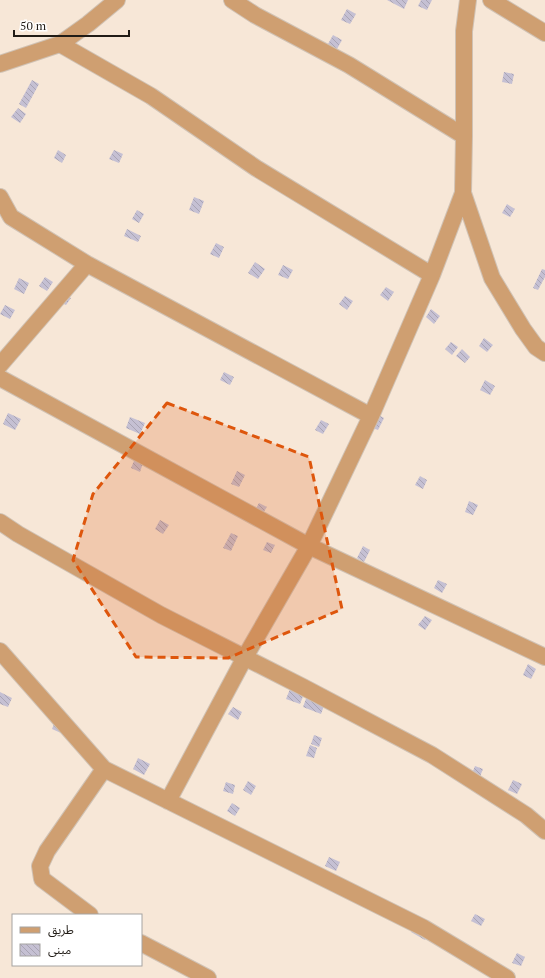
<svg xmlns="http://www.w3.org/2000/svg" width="545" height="978" font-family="'PT Serif','Noto Sans Arabic',serif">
  <defs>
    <pattern id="building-back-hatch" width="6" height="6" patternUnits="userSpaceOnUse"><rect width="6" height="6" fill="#c5c0d3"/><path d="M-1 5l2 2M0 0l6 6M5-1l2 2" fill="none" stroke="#a9a4b4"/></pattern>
  </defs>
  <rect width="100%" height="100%" fill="#f7e7d7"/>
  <!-- building -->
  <path fill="url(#building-back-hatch)" d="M 387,0 L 408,0 L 404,9 Z
    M 421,0 L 432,0 L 427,10 L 418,6 Z
    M 347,9 L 356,14 L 350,24 L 341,20 Z
    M 333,35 L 342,40 L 337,49 L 328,44 Z
    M 504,72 L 514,74 L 512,84 L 502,82 Z
    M 32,80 L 39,84 L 26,108 L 19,104 Z
    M 18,108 L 26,114 L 20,123 L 11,117 Z
    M 58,150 L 66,155 L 62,163 L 54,158 Z
    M 114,150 L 123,154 L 119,163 L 109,159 Z
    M 194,197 L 204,201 L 199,214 L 189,210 Z
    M 507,204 L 515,209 L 510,217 L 502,213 Z
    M 137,210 L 144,214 L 139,223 L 132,219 Z
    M 127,229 L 141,236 L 138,242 L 124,236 Z
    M 216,243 L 224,247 L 219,258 L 210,254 Z
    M 255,262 L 265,269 L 258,279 L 248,273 Z
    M 283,265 L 293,270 L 288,279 L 278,275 Z
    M 542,269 L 545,270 L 545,277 L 538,290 L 533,288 Z
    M 45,277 L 53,282 L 47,291 L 39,286 Z
    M 19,278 L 29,283 L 24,294 L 14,289 Z
    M 386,287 L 394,292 L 388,301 L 380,295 Z
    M 62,292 L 71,298 L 66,305 L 57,300 Z
    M 345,296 L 353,301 L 347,310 L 339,304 Z
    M 5,305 L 15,310 L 10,319 L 0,314 Z
    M 431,309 L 440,316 L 434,324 L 426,317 Z
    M 484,338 L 493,345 L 487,352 L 479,346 Z
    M 451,342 L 458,347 L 452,355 L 445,349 Z
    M 462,349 L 470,357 L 465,363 L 456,356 Z
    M 224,372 L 234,377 L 230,385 L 220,380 Z
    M 485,380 L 495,386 L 490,395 L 480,390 Z
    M 8,413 L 21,419 L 15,430 L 3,424 Z
    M 377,414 L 384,418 L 378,430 L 370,427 Z
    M 130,417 L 145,423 L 140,434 L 126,428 Z
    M 321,420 L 329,424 L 323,434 L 315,430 Z
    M 136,456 L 144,460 L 140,472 L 131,468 Z
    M 237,471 L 245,475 L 239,487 L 231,484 Z
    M 420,476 L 427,480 L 423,489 L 415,485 Z
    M 469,501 L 478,505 L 473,515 L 465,512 Z
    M 259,503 L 267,507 L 261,516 L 254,512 Z
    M 160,520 L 169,525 L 163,534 L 155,529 Z
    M 231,533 L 238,536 L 231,551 L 223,548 Z
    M 267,542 L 275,545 L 271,553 L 263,550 Z
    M 363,546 L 370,550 L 364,562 L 357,558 Z
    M 438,580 L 447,584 L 442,593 L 434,588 Z
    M 425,616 L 432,620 L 425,630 L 418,625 Z
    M 528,664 L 536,669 L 531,679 L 523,675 Z
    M 290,689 L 304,694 L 300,704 L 286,699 Z
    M 0,692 L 12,698 L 8,707 L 0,704 Z
    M 307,696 L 325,703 L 321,714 L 303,707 Z
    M 233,707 L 242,712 L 238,720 L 228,714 Z
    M 56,719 L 66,724 L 61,733 L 52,729 Z
    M 314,735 L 322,738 L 319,747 L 311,744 Z
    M 310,745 L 317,748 L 314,758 L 306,756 Z
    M 138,758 L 150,764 L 144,775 L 133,769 Z
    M 475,766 L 483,769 L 479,779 L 471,776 Z
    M 513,780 L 522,784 L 517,794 L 508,790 Z
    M 248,781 L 256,786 L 251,795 L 243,790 Z
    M 226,782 L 235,785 L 233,794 L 223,791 Z
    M 232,803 L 240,808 L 235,816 L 227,811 Z
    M 329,857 L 340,862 L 336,871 L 325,866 Z
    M 475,914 L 485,919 L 481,926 L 471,921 Z
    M 416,923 L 430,932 L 425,940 L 411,932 Z
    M 517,953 L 525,957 L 521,966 L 512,963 Z"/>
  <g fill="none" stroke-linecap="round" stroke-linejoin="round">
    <!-- street casing -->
    <g stroke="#d0c2b4" stroke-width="18">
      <path id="street" d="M 232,0 L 255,15 L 349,65 L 464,136
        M 491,0 L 545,33
        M 60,44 L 151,96 L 256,168 L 432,275
        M 0,64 L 60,44 L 88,24 L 117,0
        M 463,193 L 492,278 L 523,329 L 536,347 L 545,353
        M 0,197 L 11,217 L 87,264 L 371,416
        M 0,365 L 87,264
        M 0,378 L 309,546 L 545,657
        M 0,522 L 18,534 L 161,615 L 303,687 L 432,755 L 526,815 L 545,831
        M 0,651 L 104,769 L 424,928 L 507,978
        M 168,801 L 245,657 L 309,546 L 371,416 L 432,275 L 463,193 L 464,136 L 464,31 L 468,0
        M 90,915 L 42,879 L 40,866 L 47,851 L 104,769
        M 141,943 L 208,978"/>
    </g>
    <!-- street -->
    <use href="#street" stroke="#cf9f71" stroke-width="16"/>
  </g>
  <!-- marked area -->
  <path fill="#de560c" fill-opacity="0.2" stroke="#de560c" stroke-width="3" stroke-dasharray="8 5" stroke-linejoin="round" d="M 167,403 L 309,457 L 342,609 L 228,658 L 136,657 L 73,560 L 93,494 Z"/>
  <!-- legend -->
  <rect x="12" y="914" width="130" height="52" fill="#ffffff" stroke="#a6a4a2"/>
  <rect x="20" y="927" width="20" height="6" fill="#cf9f71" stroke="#a6a4a2"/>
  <text x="48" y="934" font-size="12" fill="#211c16">طريق</text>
  <rect x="20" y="944" width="20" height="12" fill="url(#building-back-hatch)" stroke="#a6a4a2"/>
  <text x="48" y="954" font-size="12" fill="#211c16">مبنى</text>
  <!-- scale -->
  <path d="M14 30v6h115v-6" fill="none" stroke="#211c16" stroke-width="2"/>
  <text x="20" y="30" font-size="12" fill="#211c16" stroke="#ffffff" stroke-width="3" paint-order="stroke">50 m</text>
</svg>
